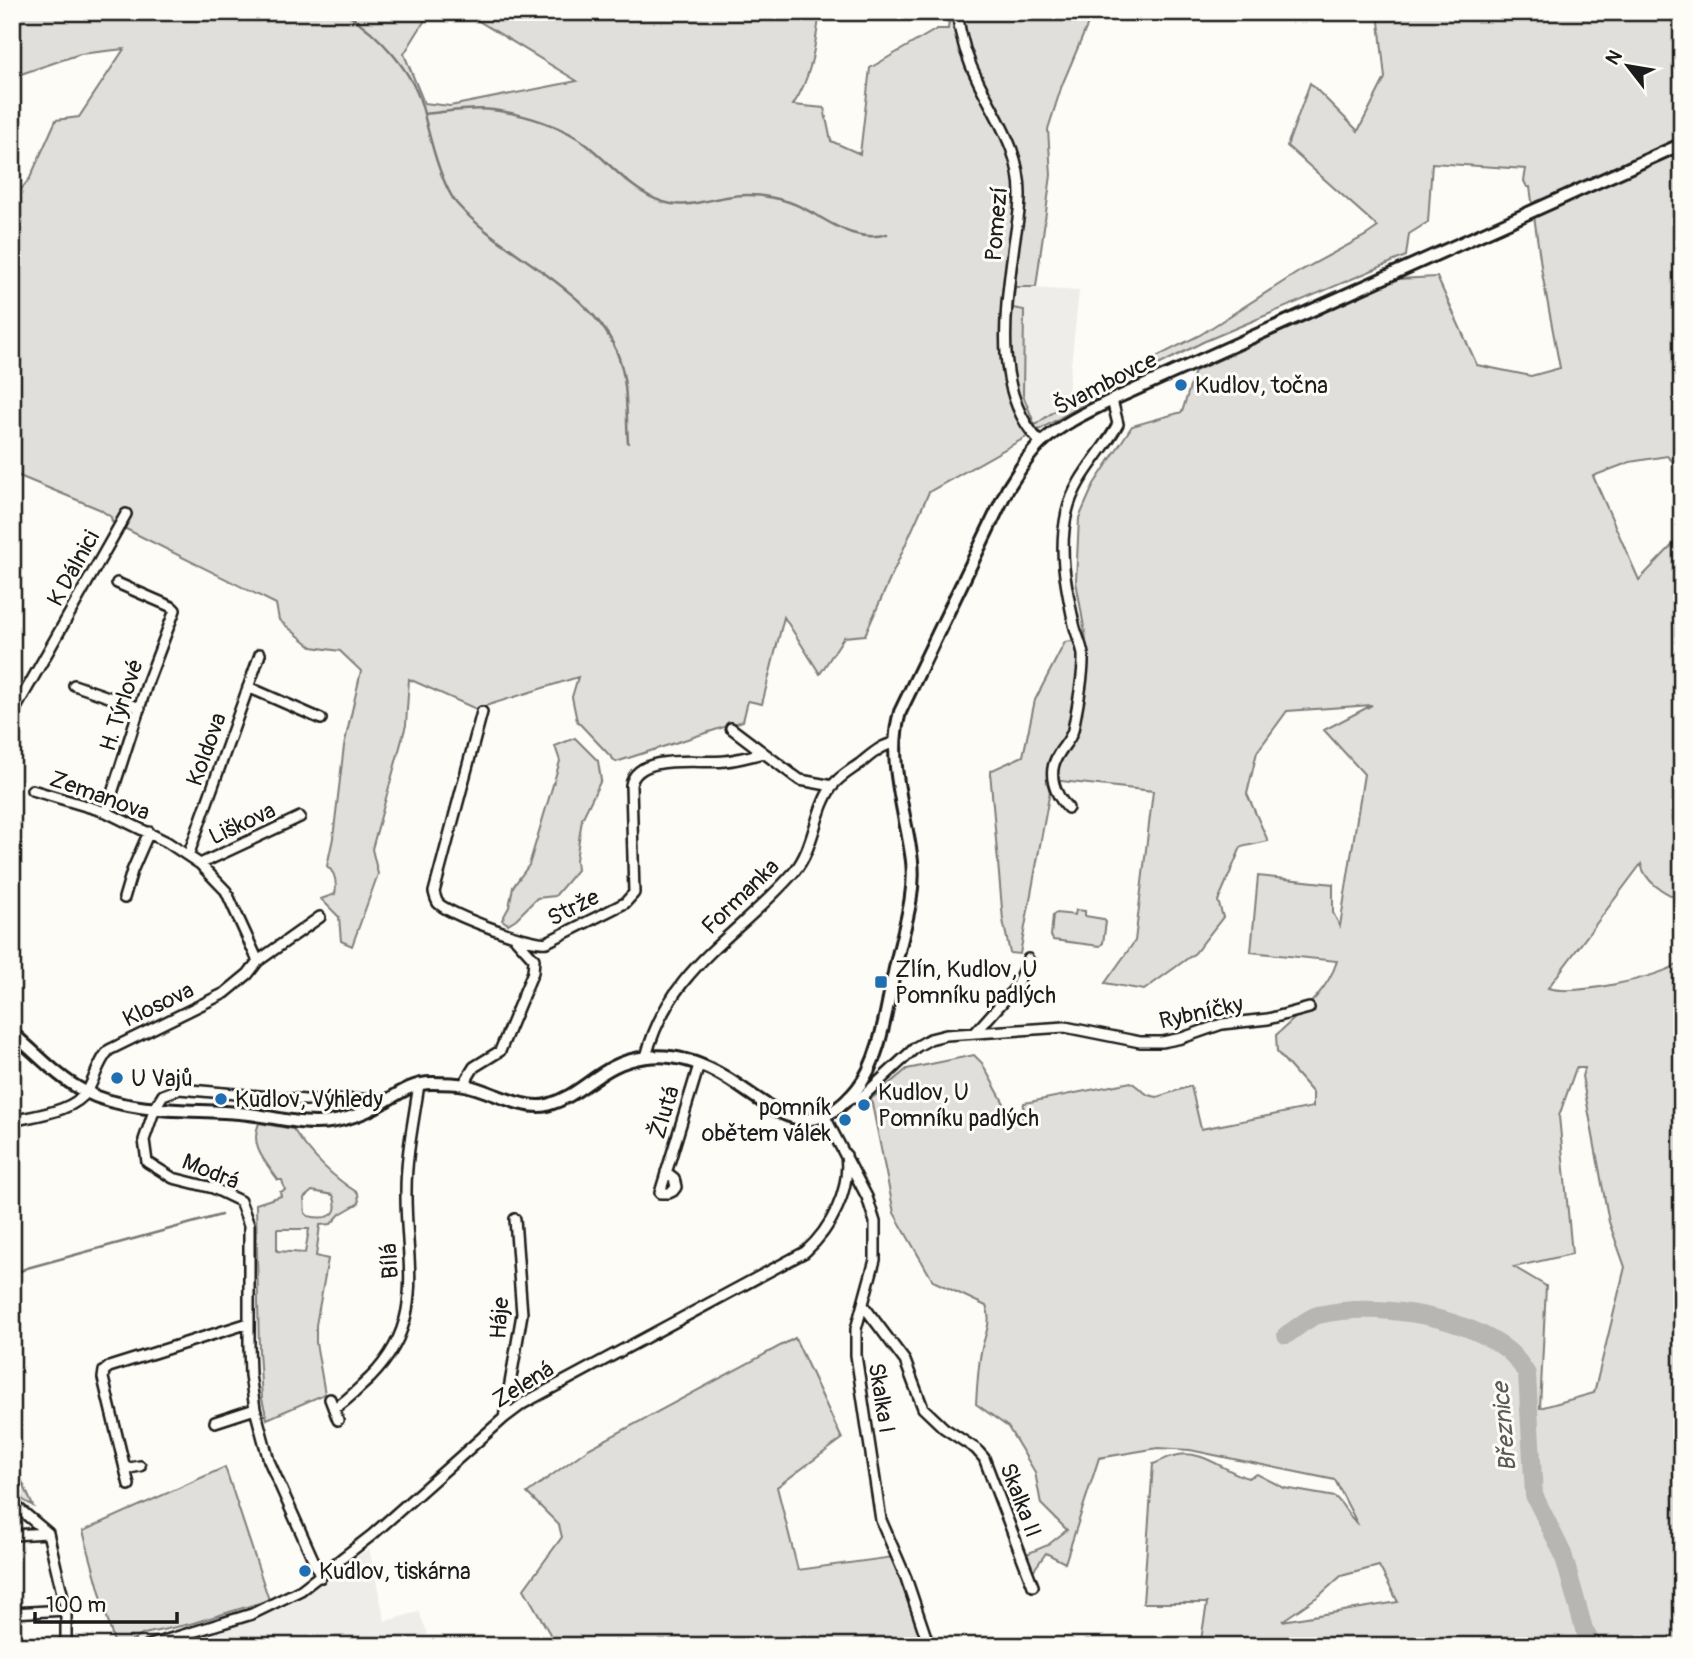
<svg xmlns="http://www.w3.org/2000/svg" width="1694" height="1658" font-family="Pangolin,sans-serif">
  <rect width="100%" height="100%" fill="#fdfcf7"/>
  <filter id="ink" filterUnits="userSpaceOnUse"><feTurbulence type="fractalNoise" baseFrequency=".0143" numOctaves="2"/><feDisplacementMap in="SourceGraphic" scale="14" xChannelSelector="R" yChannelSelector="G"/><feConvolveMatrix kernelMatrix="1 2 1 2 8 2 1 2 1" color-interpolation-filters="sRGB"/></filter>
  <g filter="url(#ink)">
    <!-- built -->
    <path fill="#eeede9" d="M 1015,287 L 1079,291 L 1067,402 L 1035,425 L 1023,395 L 1013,308 Z
      M 369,1549 L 385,1621 L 419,1612 L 428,1634 L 397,1643 L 397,1646 L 161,1646 L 287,1606 L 324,1577 Z"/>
    <!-- green -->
    <path fill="#e0dfdb" stroke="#7e7e7c" stroke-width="2" fill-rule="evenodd" d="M 12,12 L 430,12 L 404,54 L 424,103 L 450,106 L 577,81 L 464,12 L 820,12 C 815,45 812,77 793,105 L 824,108 L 831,141 L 860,154 L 870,68 L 937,29 L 948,29 L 950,12 L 1093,12 L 1062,85 L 1048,129 L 1051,175 L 1036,287 L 1015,287 L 1013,308 L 1024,310 L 1023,395 L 1035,425 L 1067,402 L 1200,335 L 1300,271 L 1365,236 L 1378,227 L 1287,146 L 1310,83 L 1358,131 L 1385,78 L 1378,12 L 1682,12 L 1682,470 L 1667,456 L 1630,462 L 1593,476 L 1639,580 L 1682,535 L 1682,901 C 1664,892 1646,884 1641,864 L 1548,988 C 1576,996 1657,978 1682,962 L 1682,1646 L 1200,1646 L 1207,1603 L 1143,1603 L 1153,1464 C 1160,1462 1167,1457 1174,1456 C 1202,1448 1223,1471 1248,1478 L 1257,1474 L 1284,1488 L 1335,1497 C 1344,1504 1348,1517 1357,1523 L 1335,1480 L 1190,1450 L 1158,1448 L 1099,1458 L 1065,1563 L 1046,1553 L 1031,1574 L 1024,1555 L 1048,1545 L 1067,1530 L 1041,1504 L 1035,1472 L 1008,1427 L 976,1404 C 977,1387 978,1369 981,1352 C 984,1336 993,1322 986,1306 L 933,1281 L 894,1213 L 871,1099 L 907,1069 L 974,1055 L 982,1063 L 1007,1109 L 1022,1118 L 1024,1103 L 1131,1082 L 1148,1095 L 1157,1097 L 1191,1086 L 1201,1129 L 1313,1107 L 1313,1093 L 1277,1052 L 1276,1035 C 1300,1013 1327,993 1337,961 L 1251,952 L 1258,876 L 1333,884 L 1333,913 L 1340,926 L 1364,774 L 1324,730 L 1372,705 L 1287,711 L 1257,752 L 1247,794 L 1268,841 L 1241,847 L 1218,901 L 1223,917 L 1195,953 L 1144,990 L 1105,983 L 1135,941 L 1153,791 L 1052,780 L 1020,954 L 1010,953 L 1003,920 L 990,771 L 1023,756 L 1035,700 L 1065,642 L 1086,639 L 1076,581 L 1079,518 L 1094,484 L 1132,426 L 1182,412 L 1195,371 L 1397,279 L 1437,277 L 1477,365 L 1531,376 L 1560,368 L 1542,273 L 1530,187 L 1527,187 L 1524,181 L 1526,169 L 1432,163 L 1428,222 L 1409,234 L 1406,256 L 1203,342 L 1106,392 L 929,492 L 865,635 L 844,637 L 820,674 L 784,617 L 762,704 L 748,701 L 743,721 L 616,762 L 577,721 L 572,697 L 578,677 L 476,709 L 409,679 L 406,725 L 372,849 L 378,874 L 352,946 L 341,941 L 339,917 L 321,899 L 335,894 C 337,883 336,873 327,866 L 333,838 L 344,746 L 361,671 L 340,651 L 312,647 L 279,620 L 276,604 L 112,522 L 111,517 L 99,509 L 12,473 L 12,201 L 30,178 L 56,120 L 79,117 L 124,49 L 80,54 L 12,77 ZM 1576,1068 L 1585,1068 L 1582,1076 L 1609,1222 L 1625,1267 L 1594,1393 L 1540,1408 L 1546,1286 L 1514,1267 L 1572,1254 L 1559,1116 ZM 1379,1566 L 1398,1602 L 1282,1621 L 1320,1595 L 1341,1576 Z
      M 575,738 L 598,761 L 601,780 L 582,819 L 576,860 L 577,870 L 555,896 L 537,898 L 516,919 L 508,924 L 502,920 L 509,907 L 513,887 L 529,865 L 560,761 L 555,746 Z
      M 1076,910 L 1085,911 L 1085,916 L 1103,919 L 1106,922 L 1103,943 L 1100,946 L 1053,940 L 1051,936 L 1053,915 L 1056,913 L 1075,915 Z
      M 259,1123 L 293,1129 C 310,1154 332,1177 358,1193 L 359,1203 L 340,1214 L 331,1224 L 320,1225 L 316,1256 L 328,1259 L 316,1325 L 316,1343 L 325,1394 L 267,1419 L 262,1399 L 259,1351 L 256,1204 L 281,1196 L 280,1192 L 285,1190 L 282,1180 L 278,1180 C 266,1162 249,1147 259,1123 ZM 312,1191 L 333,1195 C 342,1217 326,1220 308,1216 L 305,1213 L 304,1198 ZM 277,1229 L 309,1229 L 305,1253 L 277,1251 Z
      M 795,1338 L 842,1439 L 777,1487 L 798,1570 L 893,1557 L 925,1646 L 516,1646 L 520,1641 L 541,1643 L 554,1641 L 524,1589 L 562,1537 L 559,1525 L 527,1493 L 588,1449 Z
      M 12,1459 L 33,1506 L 12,1493 Z
      M 225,1467 L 269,1600 L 190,1624 L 144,1634 L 122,1646 L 115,1646 L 83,1531 Z"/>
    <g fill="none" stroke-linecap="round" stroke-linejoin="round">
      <!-- stream -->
      <path stroke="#797876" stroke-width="2.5" d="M 344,12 C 379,34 415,72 424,114 C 446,112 472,107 493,110 C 523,114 564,126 587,145 C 612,165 632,192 663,202 C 684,209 706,200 726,197 C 748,193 768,195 789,202 C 822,213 849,245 887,234
        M 424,114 C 430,139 441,184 457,204 C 503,256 596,289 619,358 C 628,384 626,415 628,443
        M 12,1275 L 27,1268 L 221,1215"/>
      <!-- river -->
      <path stroke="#b7b6b2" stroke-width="18" d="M 1286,1335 C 1296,1329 1307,1318 1318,1315 C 1373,1302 1455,1314 1502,1346 C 1513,1353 1520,1363 1527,1374 L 1534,1495 L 1563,1554 L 1584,1629 L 1593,1646"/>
      <!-- minor casing -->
      <g stroke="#1c1c1c" stroke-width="14">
        <path id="minor" d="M 957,12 C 960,36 968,62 979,83 C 998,121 1021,153 1020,197 C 1020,213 1016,229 1014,244 C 1006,308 991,392 1041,443
          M 74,685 L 140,708
          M 248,687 L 321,719
          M 482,712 L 434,892 C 435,896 436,900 438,903 C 448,914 533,946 547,942 L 625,903 L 634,893 L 631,785 C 637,752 702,764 725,761 C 738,760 750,756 763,753
          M 12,715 L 126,514
          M 731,728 L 793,775 L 800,780 L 833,786
          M 32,790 L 106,812 L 167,842 L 200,864 L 226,891 L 258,961
          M 1068,808 C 1054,794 1047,773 1058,755 C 1063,746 1070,741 1073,730 C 1077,708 1084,678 1083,655 C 1082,645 1076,634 1074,624 C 1066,587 1058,550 1067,512 C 1075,477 1102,454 1118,424 L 1112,400
          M 106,812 L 148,681 L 175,610 L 172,607 L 117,583
          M 188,856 L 260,654
          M 200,864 L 300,817
          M 124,898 L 132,871 L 149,832
          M 975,1033 L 1016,987 L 1028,959
          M 646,1057 C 669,967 739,936 794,872 C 815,847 814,811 833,785 C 840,776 853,769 862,762 C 872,754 882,745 894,743
          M 463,1085 L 474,1067 L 500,1051 L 533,972 L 534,959 L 516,939
          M 849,1097 L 860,1099 L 916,1047 L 930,1039 L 946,1035 L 1065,1027 L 1140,1042 L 1162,1042 L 1182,1038 L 1222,1024 L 1268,1019 L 1309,1008
          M 824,1115 L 867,1197 L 875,1222 L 875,1260 L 856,1329 L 856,1355 L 881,1520 L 906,1578 L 929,1646
          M 12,1121 C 36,1115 74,1112 88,1090 C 96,1076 98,1062 109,1050 L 225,993 L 248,974 L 258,961 L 320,917
          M 666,1172 L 674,1178 L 676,1187 L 673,1191 L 669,1193 L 660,1193 L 699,1065
          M 863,1305 L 905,1361 L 923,1408 L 944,1428 L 976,1449 L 984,1458 L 1033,1586
          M 330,1399 L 338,1420
          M 334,1409 C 347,1401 358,1389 370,1378 C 428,1320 405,1262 406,1191 C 406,1155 414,1119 419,1084
          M 504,1418 L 522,1314 L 515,1219
          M 215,1422 L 255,1409
          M 125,1469 L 140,1466
          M 129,1485 L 103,1378 L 104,1371 L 109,1367 L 249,1323
          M 12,1503 L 48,1533
          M 48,1533 L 66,1610 L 66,1646
          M 12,1535 L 48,1533
          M 321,1577 L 269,1461 L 255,1409 L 250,1375 L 249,1345 L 249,1225 L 240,1201 L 213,1188 L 173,1178 L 147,1162 L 144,1140 L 155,1108 L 163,1095 L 179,1089 L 305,1100 L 387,1099
          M 12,1613 L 66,1610
          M 147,1646 L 252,1614 L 301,1590 L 372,1535 L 504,1418 L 524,1403 L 805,1252 C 831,1229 851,1190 846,1155"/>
      </g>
      <!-- tertiary casing -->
      <g stroke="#1c1c1c" stroke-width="16">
        <path id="tertiary" d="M 12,1033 C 34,1051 59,1079 84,1091 C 128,1114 191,1109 239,1113 C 271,1115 304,1128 336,1121 C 349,1118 362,1114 373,1108 C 394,1098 408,1083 432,1083 C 443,1083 455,1083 465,1085 C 489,1090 524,1111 547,1105 C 585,1095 600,1062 647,1057 C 670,1054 695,1061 716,1072 C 766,1098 804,1154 857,1089 C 882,1058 887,1002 896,964 C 903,931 916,895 912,861 C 906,813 886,760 900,712 L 1008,488 C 1018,473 1027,456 1041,443 C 1061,424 1087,412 1112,400 L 1682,144"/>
      </g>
      <!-- minor -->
      <use href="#minor" stroke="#fdfcf7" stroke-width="9"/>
      <!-- tertiary -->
      <use href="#tertiary" stroke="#fdfcf7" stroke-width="10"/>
    </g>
  </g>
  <!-- markers -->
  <g fill="#1f6fb2" stroke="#fdfcf7" stroke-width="2.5">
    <circle cx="1181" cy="385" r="7"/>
    <rect x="874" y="975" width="14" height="14" rx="3.5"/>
    <circle cx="117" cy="1078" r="7"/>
    <circle cx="221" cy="1099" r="7"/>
    <circle cx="864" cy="1105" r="7"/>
    <circle cx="845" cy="1120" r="7"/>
    <circle cx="305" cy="1571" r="7"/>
  </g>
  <g text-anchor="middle" stroke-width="6" stroke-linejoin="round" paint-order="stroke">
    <!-- street labels -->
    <g font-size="23" fill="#1c1c1c" stroke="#fdfcf7">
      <text transform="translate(996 224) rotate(-85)" y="8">Pomezí</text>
      <text transform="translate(1105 383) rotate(-27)" y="8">Švambovce</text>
      <text transform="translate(73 568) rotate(-61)" y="8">K Dálnici</text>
      <text transform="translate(121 705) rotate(-72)" y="8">H. Týrlové</text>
      <text transform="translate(206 749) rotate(-70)" y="8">Koldova</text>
      <text transform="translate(100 795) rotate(20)" y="8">Zemanova</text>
      <text transform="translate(242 823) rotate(-25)" y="8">Liškova</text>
      <text transform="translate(740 896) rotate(-44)" y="8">Formanka</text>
      <text transform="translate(573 907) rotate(-27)" y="8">Strže</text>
      <text transform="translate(158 1004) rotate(-25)" y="8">Klosova</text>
      <text transform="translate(1201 1012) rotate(-12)" y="8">Rybníčky</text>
      <text transform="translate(664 1112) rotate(-73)" y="8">Žlutá</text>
      <text transform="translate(211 1171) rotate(22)" y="8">Modrá</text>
      <text transform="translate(389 1261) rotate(-93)" y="8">Bílá</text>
      <text transform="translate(499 1318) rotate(-86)" y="8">Háje</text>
      <text transform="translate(523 1384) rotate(-32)" y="8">Zelená</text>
      <text transform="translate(882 1398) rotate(81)" y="8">Skalka I</text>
      <text transform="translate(1021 1500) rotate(69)" y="8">Skalka II</text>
    </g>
    <!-- poi labels -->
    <g font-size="23" fill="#1c1c1c" stroke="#fdfcf7" text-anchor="start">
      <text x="1195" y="393">Kudlov, točna</text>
      <text x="895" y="977">Zlín, Kudlov, U<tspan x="895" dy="26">Pomníku padlých</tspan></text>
      <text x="131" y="1086">U Vajů</text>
      <text x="878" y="1100">Kudlov, U<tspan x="878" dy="26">Pomníku padlých</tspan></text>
      <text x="235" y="1107">Kudlov, Výhledy</text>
      <text x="831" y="1115" text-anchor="end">pomník<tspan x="831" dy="26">obětem válek</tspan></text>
      <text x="319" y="1579">Kudlov, tiskárna</text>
    </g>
    <!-- water labels -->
    <g font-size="24" font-style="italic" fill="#5a5a58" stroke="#fdfcf7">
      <text transform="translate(1504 1427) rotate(-95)" y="8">Březnice</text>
    </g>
  </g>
  <!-- margin -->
  <rect width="1694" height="1658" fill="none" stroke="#fdfcf7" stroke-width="42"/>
  <rect x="21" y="21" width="1652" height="1616" fill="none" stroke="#1c1c1c" stroke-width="2.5" filter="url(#ink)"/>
  <!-- north arrow -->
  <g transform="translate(1628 66) rotate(301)" stroke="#fdfcf7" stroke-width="5" paint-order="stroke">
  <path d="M0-5L12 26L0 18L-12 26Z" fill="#1c1c1c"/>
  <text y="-10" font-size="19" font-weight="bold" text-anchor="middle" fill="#1c1c1c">N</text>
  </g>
  <!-- scale -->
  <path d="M35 1612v10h142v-10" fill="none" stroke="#1c1c1c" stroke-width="3.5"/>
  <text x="46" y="1612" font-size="21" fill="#1c1c1c" stroke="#fdfcf7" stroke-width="5" paint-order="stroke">100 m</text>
</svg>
